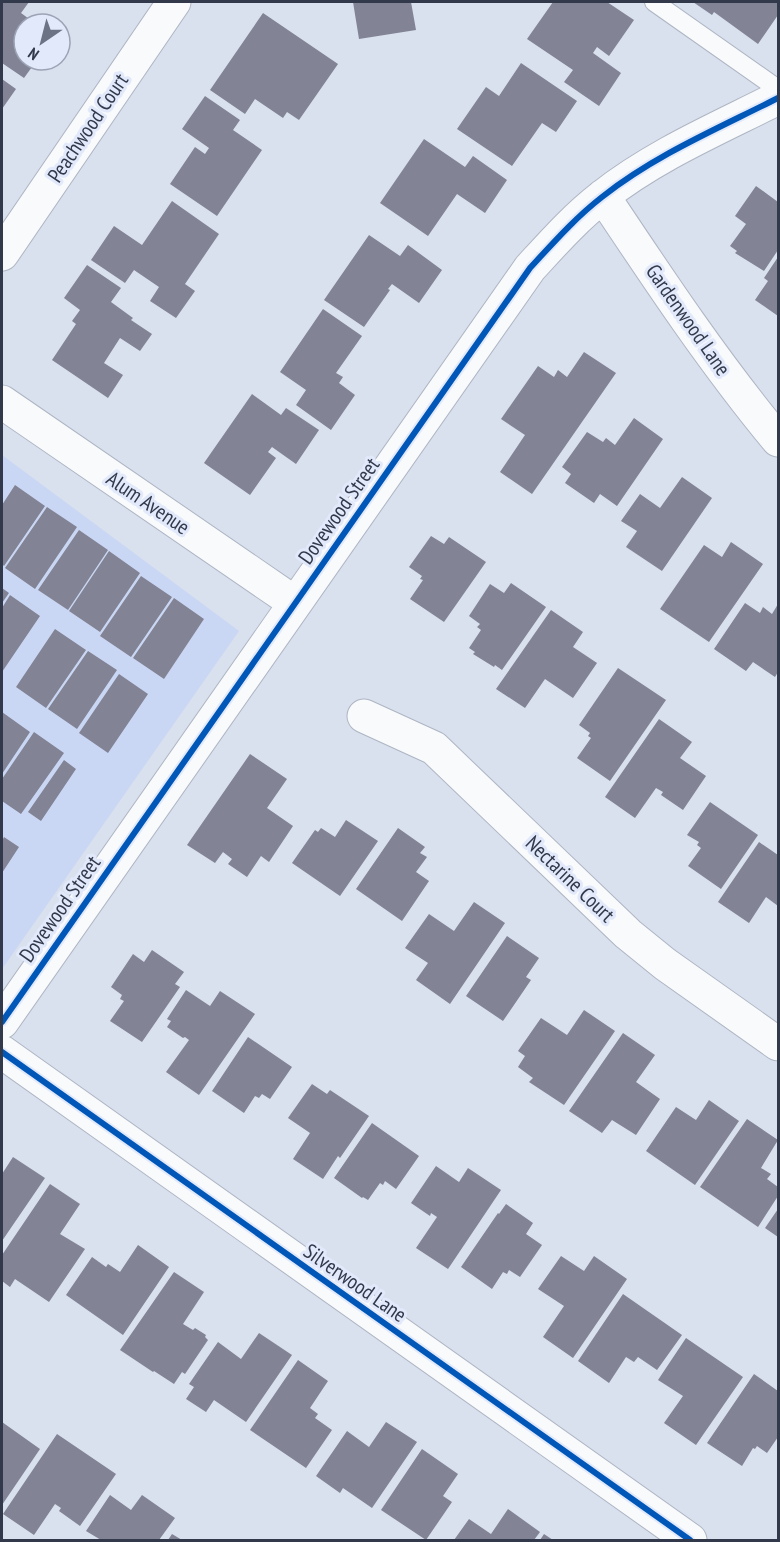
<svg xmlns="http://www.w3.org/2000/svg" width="780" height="1542" font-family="'PT Sans Narrow',sans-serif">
  <rect width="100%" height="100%" fill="#d9e0ee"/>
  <!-- built -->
  <path fill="#cad7f4" d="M 2,455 L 239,631 L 2,969 Z"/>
  <!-- building -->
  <path fill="#828394" d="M 2,2 L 29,2 L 21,13 L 36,24 L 24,24 L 24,60 L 37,60 L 24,78 L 2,63 Z
    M 353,2 L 411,2 L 416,30 L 359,39 Z
    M 553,2 L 607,2 L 634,20 L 609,56 L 597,47 L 593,53 L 621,73 L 599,106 L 564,82 L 573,70 L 527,39 Z
    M 693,2 L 778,2 L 778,15 L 758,44 L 714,12 L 712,15 Z
    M 263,13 L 338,64 L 299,120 L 287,112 L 283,118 L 255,99 L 245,114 L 210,90 Z
    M 521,63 L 577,101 L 556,132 L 542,123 L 512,166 L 457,129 L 486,87 L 499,96 Z
    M 2,79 L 16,89 L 2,109 Z
    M 205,96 L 240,120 L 233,130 L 262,150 L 217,216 L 170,184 L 195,147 L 205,154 L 209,148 L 182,129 Z
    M 424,139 L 465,167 L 473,156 L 507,180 L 485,213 L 457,194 L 428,236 L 380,203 Z
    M 756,186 L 778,202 L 778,250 L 764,271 L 735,253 L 737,251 L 730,246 L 746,224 L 735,216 Z
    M 172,201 L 219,234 L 185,284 L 195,291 L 176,318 L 150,301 L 159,287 L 134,270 L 125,283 L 91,260 L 114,226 L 142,245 Z
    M 369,235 L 400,256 L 408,245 L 442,270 L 419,303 L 392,284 L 388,289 L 390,290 L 364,327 L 324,300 Z
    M 778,257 L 778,316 L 755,300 L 768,281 L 764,278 Z
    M 87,265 L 121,288 L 111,302 L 133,318 L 131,320 L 152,334 L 140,351 L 120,338 L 104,363 L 123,375 L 108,398 L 52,360 L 76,324 L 72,321 L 80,310 L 64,298 Z
    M 323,309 L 362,336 L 336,373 L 343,377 L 339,383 L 355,395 L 331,430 L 296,405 L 306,390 L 280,372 Z
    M 584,352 L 616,373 L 532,494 L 500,472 L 525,435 L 501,419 L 538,366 L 554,377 L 558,370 L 567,377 Z
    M 252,394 L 281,415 L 286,408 L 319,430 L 296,464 L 272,447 L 268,452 L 276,458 L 250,495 L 204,463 Z
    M 634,418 L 663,439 L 617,506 L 600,494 L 594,503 L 565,483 L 571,474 L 562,467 L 587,432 L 603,442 L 606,438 L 615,445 Z
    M 682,477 L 712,498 L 662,571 L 626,547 L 637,531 L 621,521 L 640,494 L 660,508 Z
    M 15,485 L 45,506 L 4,566 L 2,564 L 2,505 Z
    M 47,507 L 77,527 L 35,589 L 5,568 Z
    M 79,530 L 108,550 L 68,610 L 38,590 Z
    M 431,536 L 444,544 L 449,537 L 486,562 L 444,622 L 410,599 L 423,580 L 420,579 L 422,576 L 409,567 Z
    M 731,542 L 763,564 L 709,642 L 660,609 L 704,545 L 722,557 Z
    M 109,551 L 140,573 L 100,632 L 69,611 Z
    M 141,576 L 172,597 L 131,657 L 100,636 Z
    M 511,583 L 546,607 L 502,670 L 495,665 L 494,667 L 473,654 L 475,652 L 469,648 L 481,630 L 477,627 L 480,624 L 469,616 L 490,584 L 504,593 Z
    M 2,588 L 9,593 L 2,603 Z
    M 10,595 L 40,616 L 2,672 L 2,608 Z
    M 174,598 L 204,619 L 164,679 L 133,658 Z
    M 745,603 L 760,613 L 763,607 L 772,614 L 778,604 L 778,672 L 775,677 L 753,662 L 746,671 L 714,649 Z
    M 551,610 L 583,632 L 573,647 L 597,663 L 573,698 L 545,679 L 525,708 L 496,689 Z
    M 55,629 L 86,650 L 46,708 L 16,687 Z
    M 88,651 L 117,670 L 77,729 L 48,709 Z
    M 618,668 L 666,700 L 610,781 L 577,758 L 591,738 L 588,736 L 590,733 L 579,725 Z
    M 119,674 L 148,694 L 108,753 L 79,733 Z
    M 2,712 L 30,732 L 2,774 Z
    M 659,719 L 692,742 L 680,758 L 706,776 L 683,810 L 661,795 L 663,792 L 656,788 L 635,818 L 605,797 Z
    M 34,732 L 64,753 L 21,814 L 2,801 L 2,779 Z
    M 250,754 L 287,779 L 267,808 L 293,826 L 269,862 L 261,856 L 247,877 L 228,864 L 232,859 L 223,852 L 215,863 L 187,845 Z
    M 64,760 L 76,769 L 41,821 L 28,812 Z
    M 710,802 L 758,835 L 721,889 L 688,866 L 701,848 L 697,845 L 699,842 L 687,835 Z
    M 346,820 L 378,841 L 340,896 L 292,863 L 315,830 L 318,832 L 321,828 L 335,837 Z
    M 398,828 L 425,847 L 420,853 L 427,857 L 416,872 L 429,881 L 402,921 L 356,889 Z
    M 4,837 L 19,847 L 2,873 L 2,841 Z
    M 759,842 L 778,855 L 778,906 L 766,897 L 749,923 L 718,902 Z
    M 474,902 L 505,923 L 450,1004 L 416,980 L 428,963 L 405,948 L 429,914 L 454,931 Z
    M 507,936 L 539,958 L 526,977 L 531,980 L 503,1021 L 466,996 Z
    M 152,950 L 184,972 L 175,984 L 180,987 L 142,1042 L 110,1021 L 124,1001 L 120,999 L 122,995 L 111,987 L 133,954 L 144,962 Z
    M 186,990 L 210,1006 L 220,991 L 255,1014 L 199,1095 L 166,1072 L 189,1040 L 185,1037 L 183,1038 L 167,1027 L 171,1021 L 167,1019 Z
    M 584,1010 L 615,1031 L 564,1105 L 529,1082 L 533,1078 L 518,1067 L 525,1056 L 518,1051 L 541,1018 L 567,1035 Z
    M 623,1033 L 655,1055 L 636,1082 L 660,1099 L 636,1135 L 612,1120 L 602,1133 L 569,1111 Z
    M 248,1037 L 292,1067 L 270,1099 L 262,1094 L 259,1098 L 255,1096 L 244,1113 L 212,1091 Z
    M 312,1084 L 327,1094 L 330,1090 L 369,1116 L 340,1158 L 338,1156 L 323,1179 L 293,1159 L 310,1133 L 288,1118 Z
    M 709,1100 L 739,1121 L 695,1185 L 646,1151 L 676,1107 L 696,1120 Z
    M 747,1119 L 778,1140 L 761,1168 L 771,1174 L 767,1179 L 778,1187 L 778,1196 L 758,1227 L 700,1187 Z
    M 372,1123 L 419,1156 L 396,1189 L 385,1181 L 383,1185 L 380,1183 L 368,1200 L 363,1197 L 362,1198 L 334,1178 Z
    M 13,1157 L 45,1178 L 2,1241 L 2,1174 Z
    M 436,1166 L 459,1182 L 468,1168 L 501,1190 L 448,1269 L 416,1248 L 437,1217 L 431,1213 L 430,1216 L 411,1203 Z
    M 50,1184 L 80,1204 L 60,1234 L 85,1249 L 49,1302 L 15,1279 L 10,1287 L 2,1281 L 2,1255 Z
    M 506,1204 L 533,1223 L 526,1234 L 542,1245 L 520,1277 L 509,1270 L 507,1274 L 503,1272 L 492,1289 L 461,1267 L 498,1213 L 499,1214 Z
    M 778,1209 L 778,1237 L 765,1228 Z
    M 138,1245 L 169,1267 L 123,1335 L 66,1295 L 92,1257 L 106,1267 L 108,1264 L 120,1272 Z
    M 561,1256 L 584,1271 L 594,1256 L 627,1279 L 573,1358 L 543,1337 L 564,1306 L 538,1289 Z
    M 174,1272 L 204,1292 L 183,1324 L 193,1330 L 195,1328 L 206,1335 L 205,1337 L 208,1340 L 185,1374 L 182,1372 L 174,1384 L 154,1371 L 153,1372 L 120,1350 Z
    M 623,1294 L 682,1335 L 657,1370 L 638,1357 L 634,1362 L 626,1357 L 609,1383 L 578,1361 Z
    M 259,1333 L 292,1355 L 246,1422 L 214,1400 L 206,1412 L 186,1399 L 194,1387 L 189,1384 L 218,1342 L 241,1359 Z
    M 686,1338 L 743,1377 L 696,1445 L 664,1423 L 683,1396 L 658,1380 Z
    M 298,1360 L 328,1381 L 310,1408 L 318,1414 L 315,1418 L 332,1430 L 306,1468 L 250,1430 Z
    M 754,1374 L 778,1391 L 778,1437 L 767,1453 L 757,1446 L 755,1449 L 753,1448 L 742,1466 L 707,1443 Z
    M 2,1422 L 40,1449 L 2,1505 Z
    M 386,1422 L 417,1442 L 372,1508 L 343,1488 L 340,1493 L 316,1476 L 347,1431 L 369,1447 Z
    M 57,1434 L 116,1474 L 80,1526 L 59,1511 L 61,1508 L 55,1504 L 34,1535 L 3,1514 Z
    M 422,1449 L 458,1474 L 443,1496 L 452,1502 L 426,1540 L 381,1510 Z
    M 110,1495 L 131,1510 L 142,1495 L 175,1518 L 159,1540 L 101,1540 L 86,1531 Z
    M 508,1509 L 540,1532 L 534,1540 L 454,1540 L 469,1519 L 491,1534 Z
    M 172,1534 L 182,1540 L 168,1540 Z
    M 544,1534 L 553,1540 L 540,1540 Z"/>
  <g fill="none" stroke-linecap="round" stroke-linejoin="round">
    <!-- lane casing -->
    <g stroke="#aeb5c3" stroke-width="20">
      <path id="lane" d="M 654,2 L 778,89"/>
    </g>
    <!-- street casing -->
    <g stroke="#aeb5c3" stroke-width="35">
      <path id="street" d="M 603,196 C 659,280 714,363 778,440
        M 2,254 L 174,2
        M 2,402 L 295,603
        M 364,716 L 434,748 L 628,934 L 665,964 L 778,1044
        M 2,1022 L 530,268 C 553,243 575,218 602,197 C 655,155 719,128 778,98
        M 2,1052 L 690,1540"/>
    </g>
    <!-- lane -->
    <use href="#lane" stroke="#f9fafc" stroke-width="18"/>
    <!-- street -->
    <use href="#street" stroke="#f9fafc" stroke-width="33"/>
    <!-- cycleway casing -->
    <g stroke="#e1e9fb" stroke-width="10">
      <path id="cycleway" d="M 2,1022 L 530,268 C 553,243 575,218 602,197 C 655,155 719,128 778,98
        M 2,1052 L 690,1540"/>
    </g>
    <!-- cycleway -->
    <use href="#cycleway" stroke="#0057b8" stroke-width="6"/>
  </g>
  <g text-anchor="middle" stroke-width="6" stroke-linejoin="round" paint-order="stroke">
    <!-- street labels -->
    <g font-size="21" fill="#31394b" stroke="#e1e9fb">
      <text transform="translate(88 128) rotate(-56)" y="7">Peachwood Court</text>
      <text transform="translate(688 320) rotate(55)" y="7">Gardenwood Lane</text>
      <text transform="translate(148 503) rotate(34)" y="7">Alum Avenue</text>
      <text transform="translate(339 511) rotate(-55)" y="7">Dovewood Street</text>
      <text transform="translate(570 879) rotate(44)" y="7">Nectarine Court</text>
      <text transform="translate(60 909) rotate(-55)" y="7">Dovewood Street</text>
      <text transform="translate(355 1283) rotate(35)" y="7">Silverwood Lane</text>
    </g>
  </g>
  <!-- border -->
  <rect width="780" height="1542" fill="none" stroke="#31394b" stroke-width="6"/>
  <!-- north arrow -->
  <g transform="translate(42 42) rotate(215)"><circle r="28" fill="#e1e9fb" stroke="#9ba3b5" stroke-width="1.5"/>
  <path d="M0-4.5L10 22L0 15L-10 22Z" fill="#6c7384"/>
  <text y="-9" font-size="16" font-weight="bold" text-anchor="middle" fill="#31394b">N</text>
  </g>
</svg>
